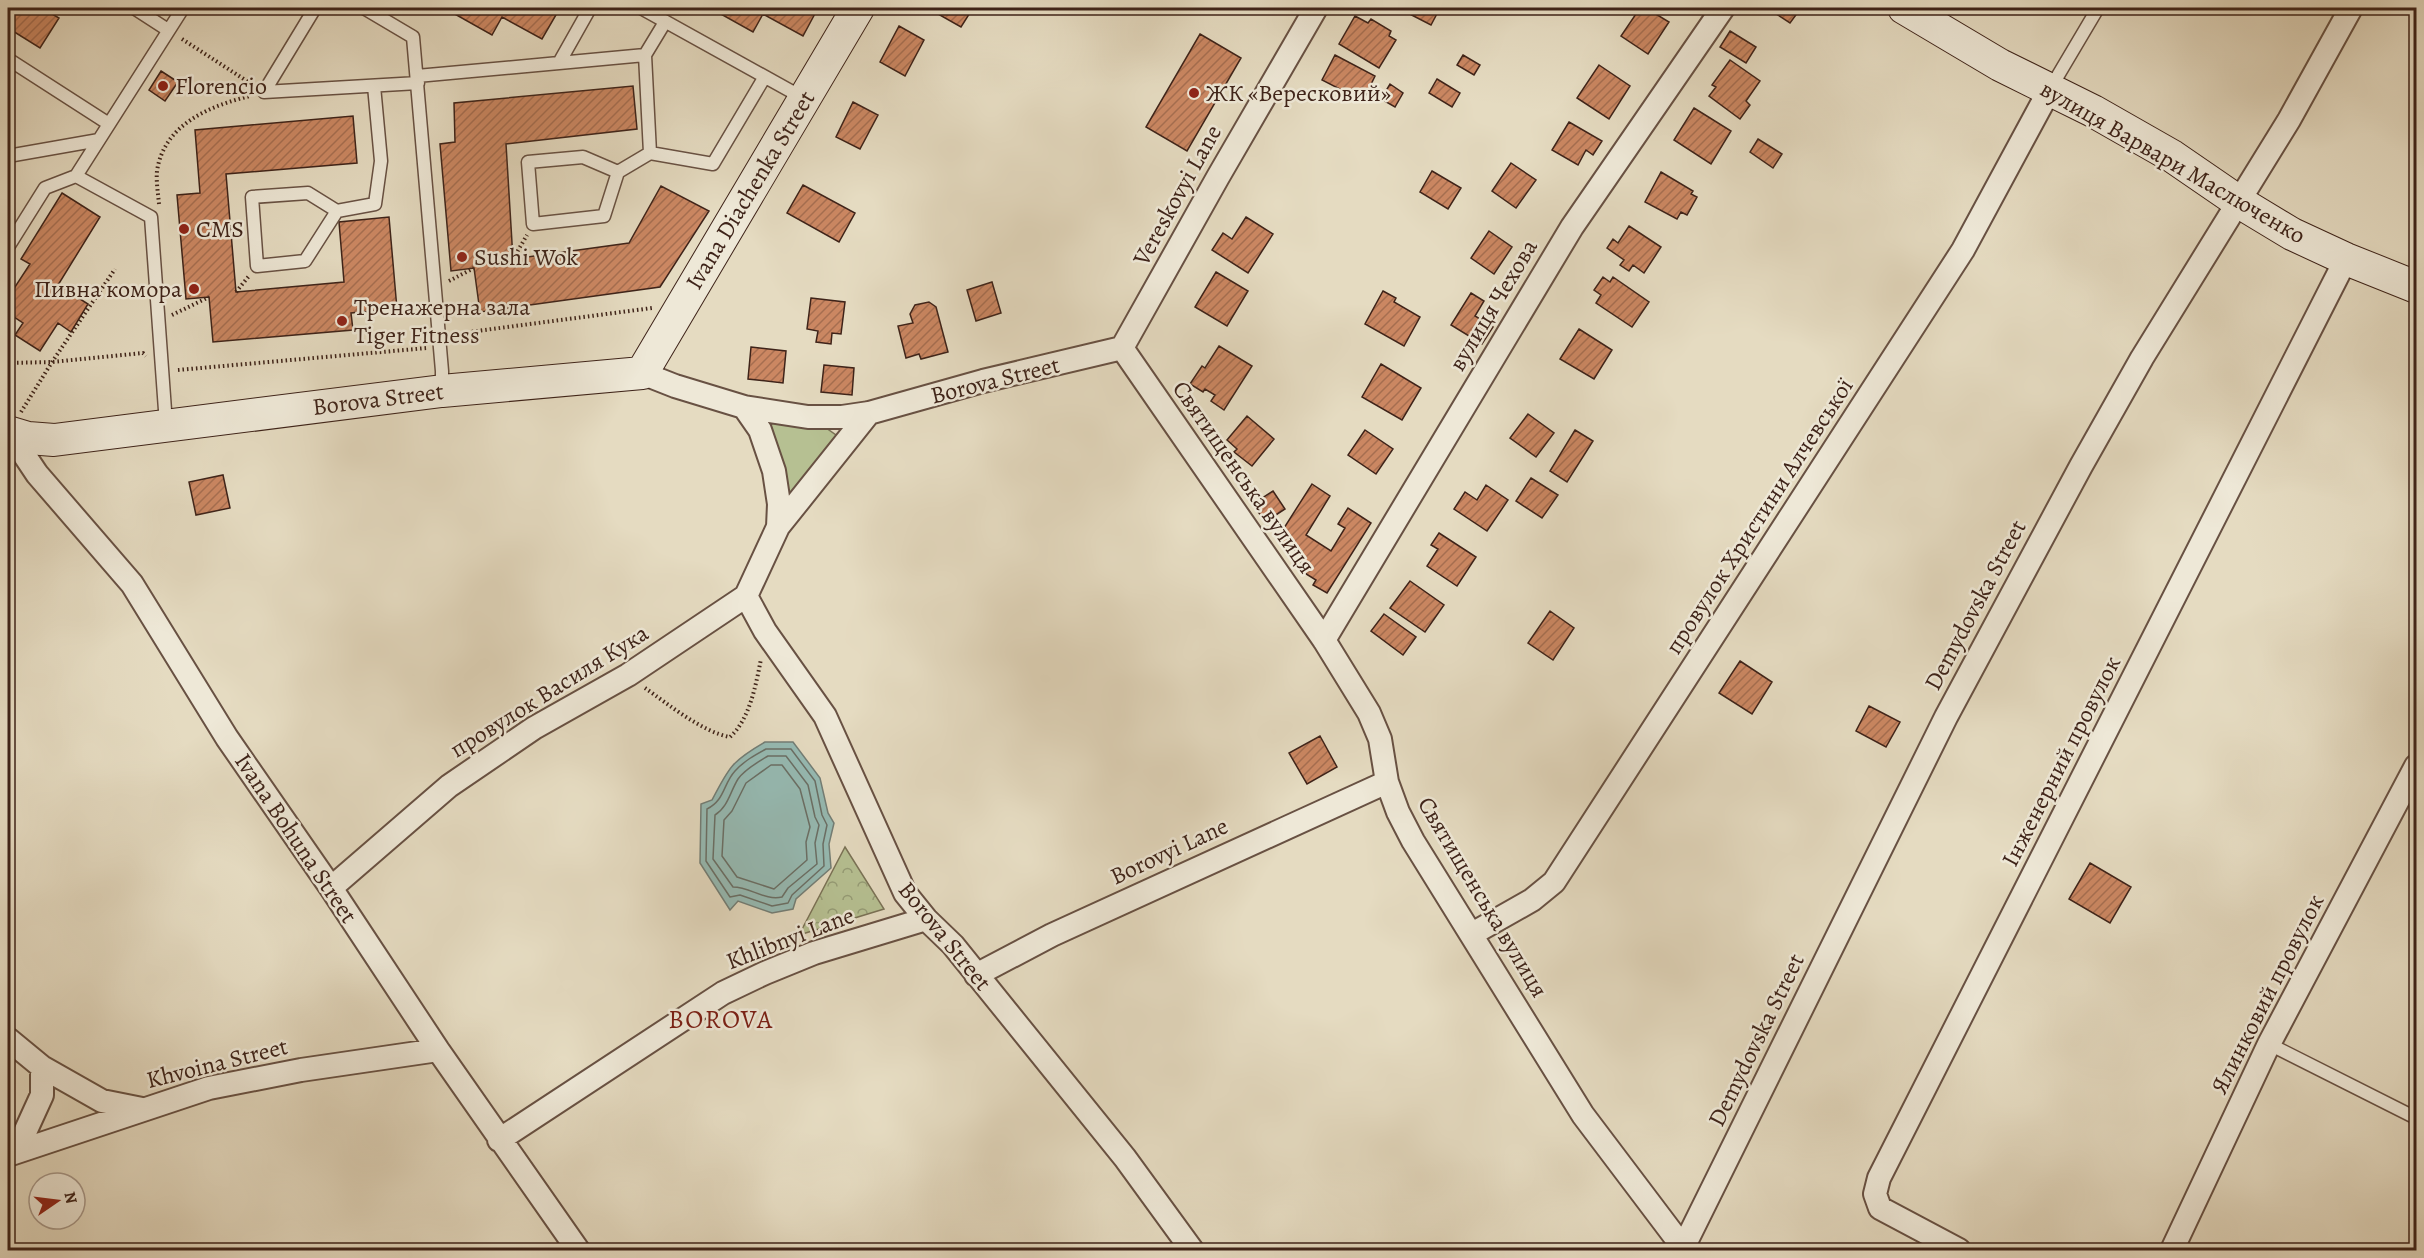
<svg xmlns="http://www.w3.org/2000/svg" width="2424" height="1258" font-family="Alegreya,serif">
  <defs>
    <pattern id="park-crowns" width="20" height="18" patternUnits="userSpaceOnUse" patternTransform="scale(1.5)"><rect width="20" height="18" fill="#b6c092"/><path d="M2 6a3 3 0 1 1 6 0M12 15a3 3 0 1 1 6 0" fill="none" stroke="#959c76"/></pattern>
    <pattern id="building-hatch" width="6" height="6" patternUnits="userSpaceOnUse" patternTransform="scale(1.5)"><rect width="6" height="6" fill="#cb8762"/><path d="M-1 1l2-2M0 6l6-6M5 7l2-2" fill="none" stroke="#a66e50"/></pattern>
  </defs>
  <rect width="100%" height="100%" fill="#e5dbc1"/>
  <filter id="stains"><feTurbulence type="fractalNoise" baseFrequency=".00333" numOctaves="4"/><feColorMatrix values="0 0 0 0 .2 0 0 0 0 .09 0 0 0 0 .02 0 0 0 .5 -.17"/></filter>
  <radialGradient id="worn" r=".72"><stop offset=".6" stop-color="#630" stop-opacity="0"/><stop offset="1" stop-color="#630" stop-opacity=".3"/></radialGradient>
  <!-- green -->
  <path fill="#b6c092" stroke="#7a7256" stroke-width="1.5" d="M 767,422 L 826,428 L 836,435 L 838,441 L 790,505 Z"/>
  <!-- park -->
  <path fill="url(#park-crowns)" stroke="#7a7256" stroke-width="1.5" d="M 845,847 L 884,909 L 799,935 Z"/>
  <!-- water -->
  <path fill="#96bbb4" stroke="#737e76" stroke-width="1.5" d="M 765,742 L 793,742 L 820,778 L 828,813 L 834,823 L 829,844 L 831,868 L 796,899 L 793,909 L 772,913 L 738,901 L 730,910 L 700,863 L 701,804 L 712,800 C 729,767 732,761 765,742 Z"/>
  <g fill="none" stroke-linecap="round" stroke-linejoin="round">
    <!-- shore -->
    <path stroke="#6a6f66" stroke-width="1.5" d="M 766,749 L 791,749 L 815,781 L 822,815 L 827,825 L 823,844 L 824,866 L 792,895 L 788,903 L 772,906 L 740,895 L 730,897 L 706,861 L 707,809 C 725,800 723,784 735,771 C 744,761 755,755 766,749 Z
      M 768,756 L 786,756 L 808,785 L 815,817 L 819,825 L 815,843 L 817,864 L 788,888 L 782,897 C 765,901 750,887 733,887 L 713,859 L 715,815 C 728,807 730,792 738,779 C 745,769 758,762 768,756 Z
      M 771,765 L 782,765 L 800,789 L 810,827 L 806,842 L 807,860 L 774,889 L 737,877 L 722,856 L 724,820 L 732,811 L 746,783 Z"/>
  </g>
  <!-- building -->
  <path fill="url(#building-hatch)" stroke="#3e2319" stroke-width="1.5" d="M 8,8 L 42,8 L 59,18 L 40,48 L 8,28 Z
    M 444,8 L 560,8 L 542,39 L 502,17 L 492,35 Z
    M 710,8 L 818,8 L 803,36 L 763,14 L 753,32 Z
    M 942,8 L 973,8 L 961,27 L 938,14 Z
    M 1398,8 L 1440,8 L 1431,25 Z
    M 1640,8 L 1646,8 L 1669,22 L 1648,54 L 1621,36 Z
    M 1767,8 L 1801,8 L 1790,23 Z
    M 1355,16 L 1368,23 L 1371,19 L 1391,31 L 1389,36 L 1396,40 L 1379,68 L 1339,44 Z
    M 899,26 L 924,40 L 905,76 L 880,62 Z
    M 1730,31 L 1756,47 L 1746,63 L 1720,47 Z
    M 1200,34 L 1241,58 L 1187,151 L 1146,127 Z
    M 1335,55 L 1375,76 L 1363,101 L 1322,80 Z
    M 1463,55 L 1480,65 L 1474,75 L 1457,65 Z
    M 1730,60 L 1760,81 L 1746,101 L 1750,105 L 1740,119 L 1709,96 L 1716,87 L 1712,85 Z
    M 1599,65 L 1630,86 L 1609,119 L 1577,98 Z
    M 161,71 L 178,82 L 165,101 L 149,90 Z
    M 1437,79 L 1460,93 L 1452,107 L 1429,93 Z
    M 1390,84 L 1403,93 L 1395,107 L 1381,99 Z
    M 633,86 L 637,129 L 506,144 L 513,259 L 629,243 L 661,186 L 709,211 L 660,287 L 480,312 L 474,268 L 451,271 L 440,144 L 455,142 L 454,103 Z
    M 853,102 L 878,115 L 860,149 L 836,137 Z
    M 1694,108 L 1731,131 L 1711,164 L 1674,140 Z
    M 353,116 L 357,163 L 226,174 L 236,292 L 344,282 L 339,222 L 389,217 L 397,309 L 351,313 L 353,330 L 213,342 L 209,297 L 186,299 L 177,195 L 200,193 L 195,130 Z
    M 1569,122 L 1602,141 L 1593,155 L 1586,150 L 1578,165 L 1552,150 Z
    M 1758,139 L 1782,154 L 1773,168 L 1750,152 Z
    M 1511,163 L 1536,180 L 1516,208 L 1492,191 Z
    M 1432,171 L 1461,188 L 1448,209 L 1420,192 Z
    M 1661,172 L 1693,191 L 1691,194 L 1697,197 L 1687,215 L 1681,212 L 1677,219 L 1645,202 Z
    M 803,185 L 855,213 L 839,242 L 787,213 Z
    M 62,193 L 100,217 L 58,285 L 88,304 L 71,332 L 58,323 L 40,351 L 15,335 L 23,323 L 8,313 L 8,282 L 15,287 L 30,264 L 21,259 Z
    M 1246,217 L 1273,234 L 1248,273 L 1212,250 L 1223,233 L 1232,239 Z
    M 1629,226 L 1661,247 L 1644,273 L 1633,265 L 1629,271 L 1620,265 L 1624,260 L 1607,248 L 1613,239 L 1618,243 Z
    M 1489,231 L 1512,247 L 1494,274 L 1471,258 Z
    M 1216,272 L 1248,291 L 1227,326 L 1195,307 Z
    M 1603,277 L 1610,282 L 1613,277 L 1649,302 L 1632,327 L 1596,303 L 1601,295 L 1594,290 Z
    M 992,282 L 1001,313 L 976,321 L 967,290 Z
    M 1383,291 L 1396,298 L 1394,302 L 1420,317 L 1404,346 L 1365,324 Z
    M 1471,293 L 1484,301 L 1475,316 L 1493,327 L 1482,344 L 1451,325 Z
    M 811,298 L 845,302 L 841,334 L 832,333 L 831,344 L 816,342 L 818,331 L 807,329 Z
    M 929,302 L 936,307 L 948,352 L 921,359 L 919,354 L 906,358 L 898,326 L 913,323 L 910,314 L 915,305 Z
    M 1579,329 L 1612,350 L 1594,379 L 1560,359 Z
    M 1219,346 L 1252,366 L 1224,410 L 1211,401 L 1215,395 L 1205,389 L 1203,392 L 1190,384 L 1202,366 L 1205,368 Z
    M 751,347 L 786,351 L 783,383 L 748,379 Z
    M 1381,364 L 1421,388 L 1402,420 L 1362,397 Z
    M 824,365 L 854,368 L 852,395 L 821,392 Z
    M 1528,414 L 1554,433 L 1536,457 L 1510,438 Z
    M 1247,416 L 1274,439 L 1252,466 L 1234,452 L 1237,449 L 1227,440 Z
    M 1365,430 L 1393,449 L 1376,474 L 1348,455 Z
    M 1575,430 L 1593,441 L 1567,482 L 1550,471 Z
    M 223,475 L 230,508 L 196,515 L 189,482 Z
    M 1531,478 L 1558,495 L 1542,518 L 1516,501 Z
    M 1312,484 L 1330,496 L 1306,535 L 1331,551 L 1345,528 L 1338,524 L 1348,508 L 1371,523 L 1327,593 L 1313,585 L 1316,580 L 1303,572 L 1307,566 L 1293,557 L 1296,551 L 1277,539 Z
    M 1486,485 L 1508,500 L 1487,531 L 1454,509 L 1465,492 L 1477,500 Z
    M 1273,491 L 1285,509 L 1265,522 L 1253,504 Z
    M 1439,533 L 1476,557 L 1457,586 L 1427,566 L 1438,549 L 1431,545 Z
    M 1410,581 L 1444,605 L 1425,632 L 1390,608 Z
    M 1550,611 L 1574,628 L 1553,660 L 1528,643 Z
    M 1384,614 L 1416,637 L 1403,655 L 1371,631 Z
    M 1740,661 L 1772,682 L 1752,714 L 1719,693 Z
    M 1869,706 L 1900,722 L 1886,747 L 1856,731 Z
    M 1320,736 L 1337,767 L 1307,784 L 1289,753 Z
    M 2090,863 L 2131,887 L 2110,923 L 2069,899 Z"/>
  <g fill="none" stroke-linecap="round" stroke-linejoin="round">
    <!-- lane casing -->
    <g stroke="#685143" stroke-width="15">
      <path id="lane" d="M 134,8 L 168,30
        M 364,8 L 413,37 L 442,371 L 442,390
        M 641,8 L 805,99
        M 665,22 L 645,55 L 650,153 L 713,164 L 764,78
        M 8,59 L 109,124
        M 559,63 L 645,55
        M 417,76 L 559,63 L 590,8
        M 2050,89 L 2098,8
        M 264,92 L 418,83
        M 264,92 L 315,8
        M 8,156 L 99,140
        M 618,172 L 604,216 L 533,224 L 528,162 L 583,157 L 618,172 L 650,153
        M 337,211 L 308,193 L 252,197 L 257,266 L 305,261 L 337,211 L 375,204 L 381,161 L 374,86
        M 8,247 L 45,188 L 76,176
        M 166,424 L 151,217 L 76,176 L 183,8
        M 2269,1044 L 2416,1118"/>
    </g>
    <!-- street casing -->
    <g stroke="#685143" stroke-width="26">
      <path id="street" d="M 1122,348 L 1324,640 L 1369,713 L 1380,739 L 1387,782 L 1398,812 L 1413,841 L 1583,1115 L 1685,1250
        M 1122,348 L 1218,177 L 1316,8
        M 642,373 L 675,386 L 744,407 L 760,430 L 774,471 L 779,504 L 778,527 L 746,596 L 765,631 L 825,716 L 905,893 L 926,919 L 953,945 L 1125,1158 L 1192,1250
        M 744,407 L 808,417 L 842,417 L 869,413 L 983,381 L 1122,348
        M 9,432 L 37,474 L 132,584 L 227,738 L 331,888 L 438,1050 L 578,1250
        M 778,527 L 869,413
        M 1324,640 L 1572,227 L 1723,8
        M 331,888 L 449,786 L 534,728 L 628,675 L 746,596
        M 1472,934 L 1532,900 L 1554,882 L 1963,250 L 2050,89
        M 976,975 L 1052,935 L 1387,782
        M 8,1039 L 42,1067 L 102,1101 L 142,1109
        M 499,1140 L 723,993 L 765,973 L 814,953 L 926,919
        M 16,1152 L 42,1095 L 42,1067
        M 8,1155 L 209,1088 L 301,1070 L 438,1050
        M 1683,1248 L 1946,717 L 2081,466 L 2142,358 L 2289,120 L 2351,8
        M 1959,1250 L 1880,1208 L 1875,1194 L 1879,1178 L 2346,259
        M 2172,1250 L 2269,1044 L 2416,766"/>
    </g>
    <!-- secondary casing -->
    <g stroke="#3e2319" stroke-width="34">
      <path id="secondary" d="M 1904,8 L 2000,65 L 2093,111 L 2172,156 L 2239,202 L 2292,234 L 2346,259 L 2416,287
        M 8,432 L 28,438 L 54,440 L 442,391 L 642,373 L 858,8"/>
    </g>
    <!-- path -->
    <path stroke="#3e2319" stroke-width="4" stroke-dasharray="1.5 3" stroke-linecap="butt" d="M 182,39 L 253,85
      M 159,204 C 158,193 156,181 157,171 C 164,124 210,106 250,96
      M 513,259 L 527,235
      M 449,281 L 474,268
      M 236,292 L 249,276
      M 172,315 L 209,297
      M 454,334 L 652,308
      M 8,363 L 52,362 L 143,353 L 146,356
      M 178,370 L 427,348
      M 21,412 L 52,362 L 115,269
      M 645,688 C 668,704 702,732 730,737 C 750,719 756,684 761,659"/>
    <!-- lane -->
    <use href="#lane" stroke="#eee8d7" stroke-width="12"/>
    <!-- street -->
    <use href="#street" stroke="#eee8d7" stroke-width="22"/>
    <!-- secondary -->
    <use href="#secondary" stroke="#eee8d7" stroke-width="32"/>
  </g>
  <!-- markers -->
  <g fill="#8f2418" stroke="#eee8d7" stroke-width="2">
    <circle cx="163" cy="86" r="6"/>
    <circle cx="1194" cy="93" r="6"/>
    <circle cx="184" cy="229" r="6"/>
    <circle cx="462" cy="257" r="6"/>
    <circle cx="194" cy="289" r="6"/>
    <circle cx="342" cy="321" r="6"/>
  </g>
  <g text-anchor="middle" stroke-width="5" stroke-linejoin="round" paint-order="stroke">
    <!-- poi labels -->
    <g font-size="24" fill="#3e2319" stroke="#eee8d7" text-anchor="start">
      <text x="175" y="94">Florencio</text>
      <text x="1206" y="101">ЖК «Вересковий»</text>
      <text x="196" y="237">CMS</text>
      <text x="474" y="265">Sushi Wok</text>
      <text x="182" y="297" text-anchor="end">Пивна комора</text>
      <text x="354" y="315">Тренажерна зала<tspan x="354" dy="28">Tiger Fitness</tspan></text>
    </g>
    <!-- street labels -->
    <g font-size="24" fill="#3e2319" stroke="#eee8d7">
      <text transform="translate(2173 162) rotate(30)" y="8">вулиця Варвари Маслюченко</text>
      <text transform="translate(750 190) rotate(-59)" y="8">Ivana Diachenka Street</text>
      <text transform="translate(1177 195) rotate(-61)" y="8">Vereskovyi Lane</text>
      <text transform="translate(1493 305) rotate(-59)" y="8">вулиця Чехова</text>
      <text transform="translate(995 380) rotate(-14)" y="8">Borova Street</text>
      <text transform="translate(378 399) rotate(-7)" y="8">Borova Street</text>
      <text transform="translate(1244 477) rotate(55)" y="8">Святищенська вулиця</text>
      <text transform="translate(1759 516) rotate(-57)" y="8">провулок Христини Алчевської</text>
      <text transform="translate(1975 605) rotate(-62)" y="8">Demydovska Street</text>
      <text transform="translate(549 691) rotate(-32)" y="8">провулок Василя Кука</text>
      <text transform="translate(2061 761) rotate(-63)" y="8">Інженерний провулок</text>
      <text transform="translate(296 838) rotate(56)" y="8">Ivana Bohuna Street</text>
      <text transform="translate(1169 851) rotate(-25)" y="8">Borovyi Lane</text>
      <text transform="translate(1483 897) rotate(59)" y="8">Святищенська вулиця</text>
      <text transform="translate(945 936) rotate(51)" y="8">Borova Street</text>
      <text transform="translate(790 938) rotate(-21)" y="8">Khlibnyi Lane</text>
      <text transform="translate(2267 994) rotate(-63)" y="8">Ялинковий провулок</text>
      <text transform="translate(1756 1040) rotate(-64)" y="8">Demydovska Street</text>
      <text transform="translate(217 1063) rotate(-14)" y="8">Khvoina Street</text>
    </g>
    <!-- neighbourhood labels -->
    <g font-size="26" letter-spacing="1.5" fill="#7a1f14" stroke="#eee8d7">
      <text x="721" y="1028">BOROVA</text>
    </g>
  </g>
  <!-- margin -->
  <rect width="2424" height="1258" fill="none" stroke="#e5dbc1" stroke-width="30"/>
  <rect x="9" y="9" width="2406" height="1240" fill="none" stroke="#3e2319" stroke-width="3"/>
  <rect x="15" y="15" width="2394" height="1228" fill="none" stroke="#3e2319" stroke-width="1.5"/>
  <!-- north arrow -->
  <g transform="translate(57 1201) rotate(76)"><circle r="28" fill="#eee8d7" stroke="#a8998b" stroke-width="1.5"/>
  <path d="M0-4.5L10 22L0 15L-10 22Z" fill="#8f2418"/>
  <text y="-9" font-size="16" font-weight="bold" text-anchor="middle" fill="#3e2319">N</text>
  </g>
  <rect width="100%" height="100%" filter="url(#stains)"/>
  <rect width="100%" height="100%" fill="url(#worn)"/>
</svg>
